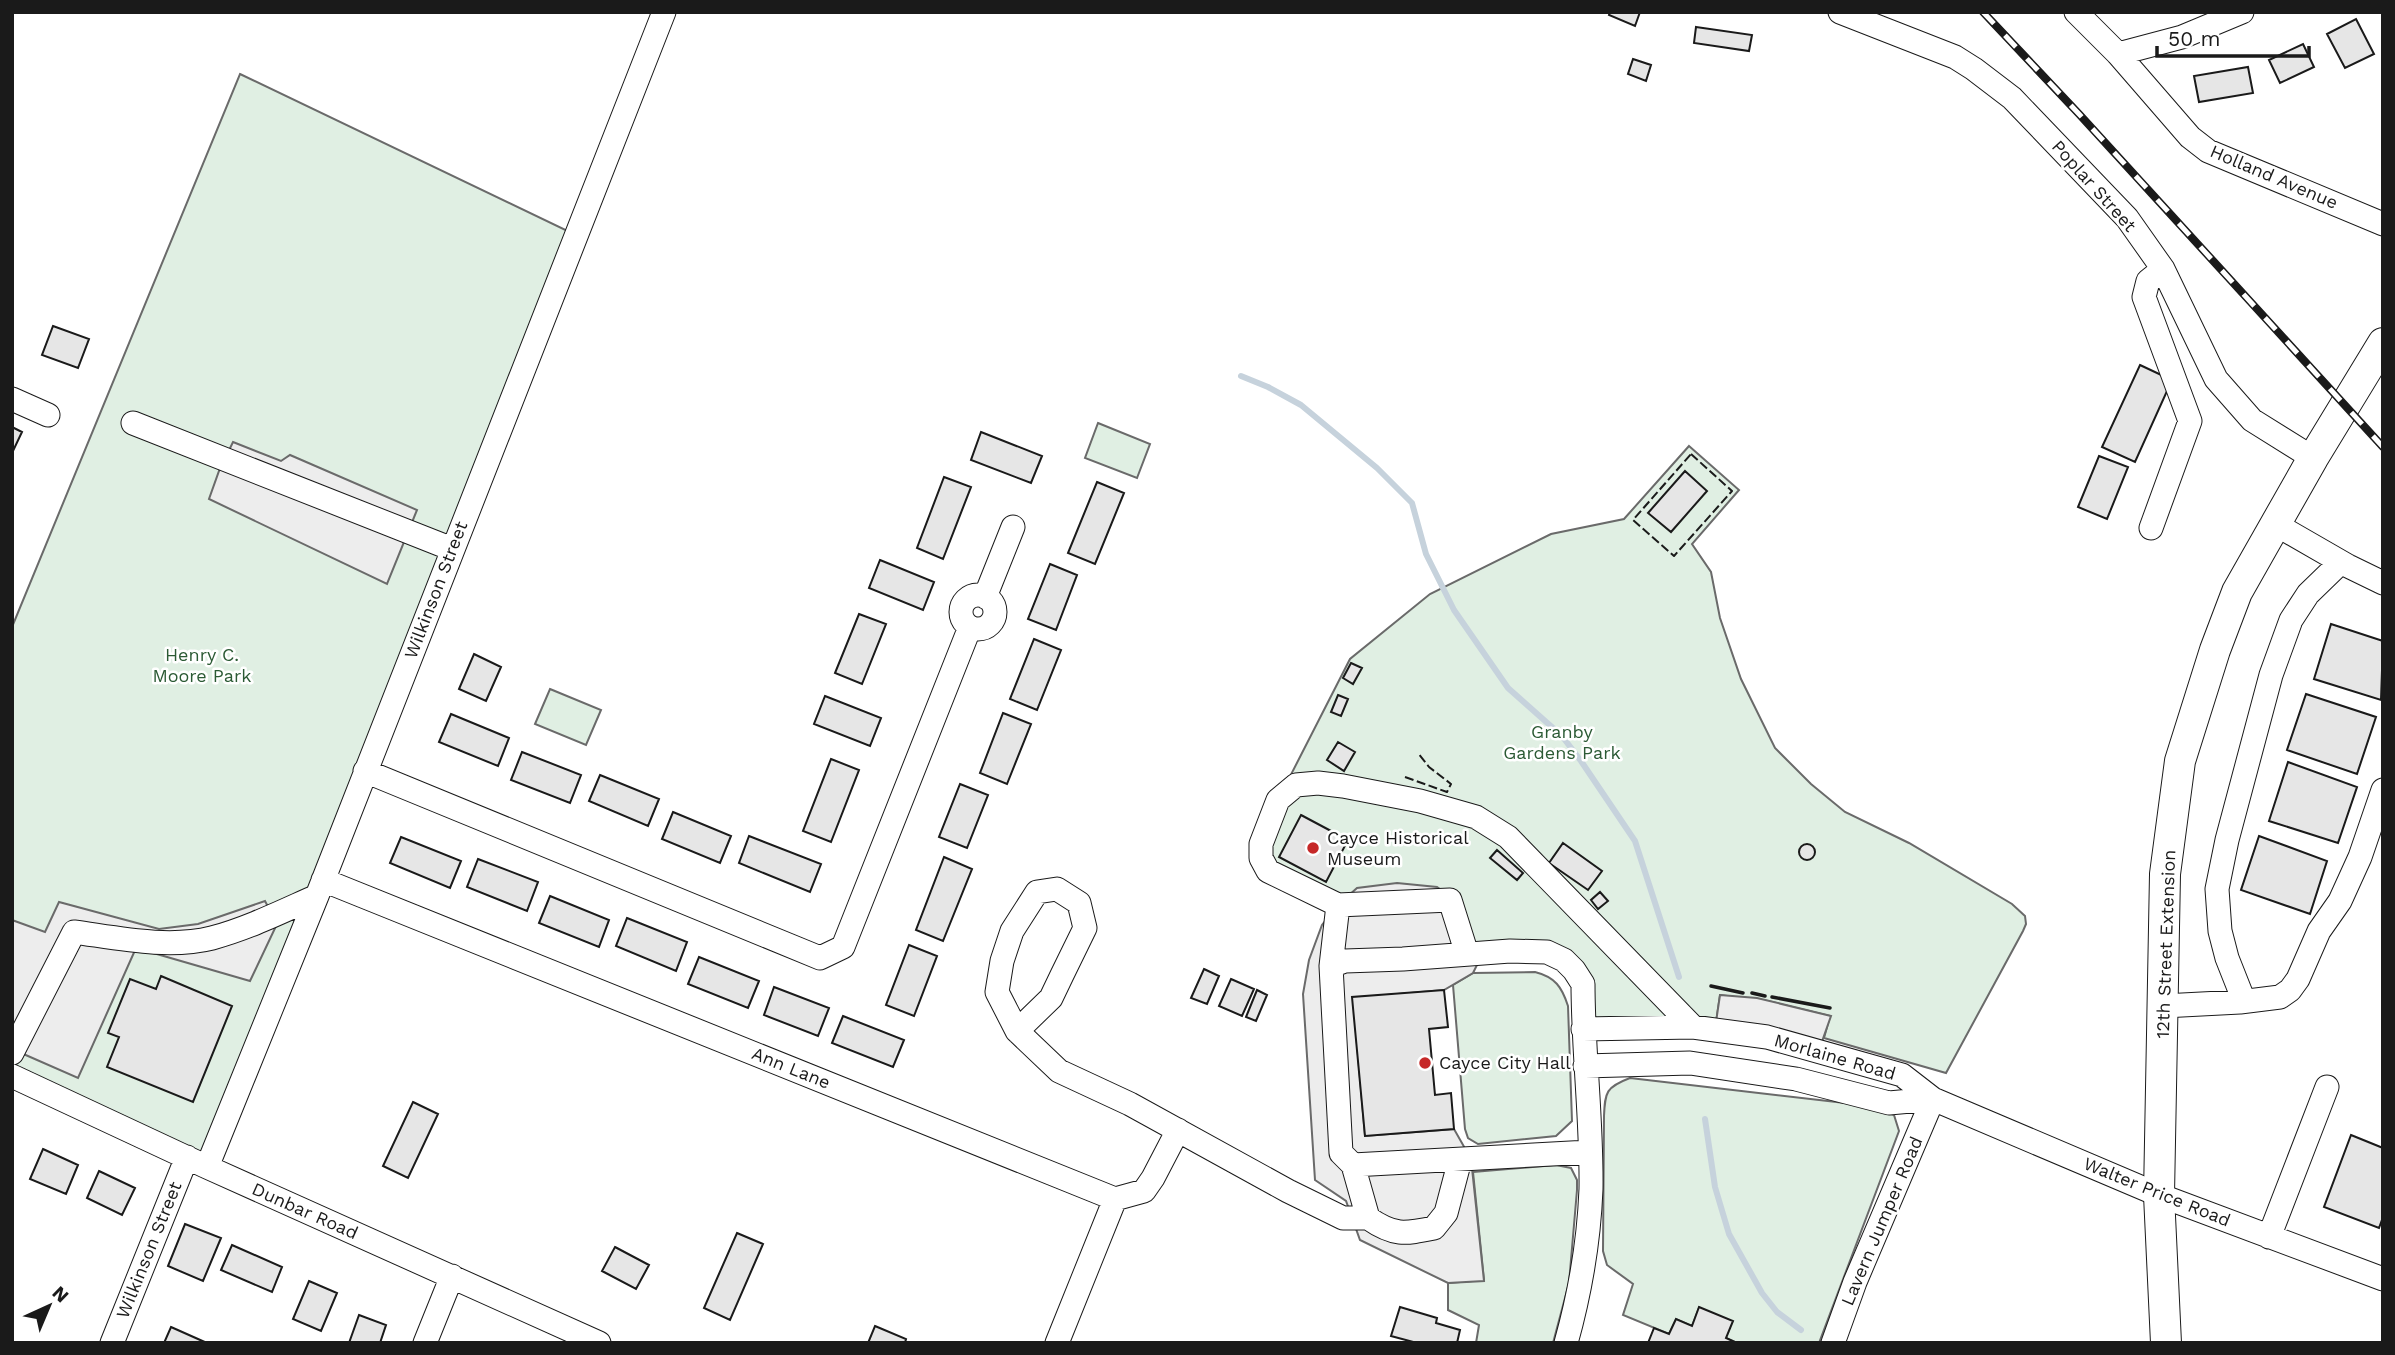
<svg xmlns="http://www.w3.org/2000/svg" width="2395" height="1355" font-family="'Work Sans',sans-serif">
  <rect width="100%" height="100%" fill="#fff"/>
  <!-- green -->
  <path fill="#e0efe3" stroke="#6a6a6a" stroke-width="2" d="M 240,74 L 576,235 L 207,1167 L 12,1076 L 12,627 Z
    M 1098,423 L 1150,444 L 1137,478 L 1085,458 Z
    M 1689,446 L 1739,490 L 1692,544 L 1711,572 L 1720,618 L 1741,679 L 1775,748 L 1811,784 L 1845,812 L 1909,843 L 2012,904 L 2025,916 L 2026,924 L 2023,931 L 1946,1073 L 1824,1038 L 1830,1016 L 1768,1001 L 1720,995 L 1715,1029 L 1583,1029 L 1577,987 L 1555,964 L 1338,905 L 1268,871 L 1278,800 L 1350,659 L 1430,594 L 1551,534 L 1624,519 Z
    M 550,689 L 601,710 L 586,745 L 535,724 Z
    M 1535,972 C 1555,977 1562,987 1568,1006 L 1572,1121 L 1556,1136 L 1478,1144 L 1468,1138 L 1465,1129 L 1453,985 L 1473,973 Z
    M 1630,1078 L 1871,1106 L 1894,1115 L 1899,1131 L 1819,1343 L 1737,1343 L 1726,1338 L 1699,1308 L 1692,1326 L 1676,1319 L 1669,1334 L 1623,1315 L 1633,1284 L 1607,1265 L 1603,1251 L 1604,1116 C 1605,1092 1606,1087 1630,1078 Z
    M 1556,1165 L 1571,1168 L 1577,1180 L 1577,1190 L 1569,1283 L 1553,1343 L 1476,1343 L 1479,1325 L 1448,1310 L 1448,1283 L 1484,1280 L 1473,1172 Z"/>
  <!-- parking -->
  <path fill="#ededed" stroke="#6a6a6a" stroke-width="2" d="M 233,442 L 281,461 L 290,455 L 417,510 L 387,584 L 209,499 L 219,471 Z
    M 1397,883 L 1437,887 L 1456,901 L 1480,959 L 1473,973 L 1444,990 L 1353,998 L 1365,1136 L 1454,1129 L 1471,1159 L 1484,1281 L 1448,1283 L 1360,1240 L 1346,1201 L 1315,1180 L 1303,994 L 1309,960 L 1322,925 L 1338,905 L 1357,888 Z
    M 265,901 L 277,924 L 250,981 L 136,948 L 78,1078 L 12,1049 L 12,920 L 45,932 L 59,902 L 159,929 L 198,924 Z
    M 1720,995 L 1757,998 L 1831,1016 L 1819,1050 L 1715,1029 Z"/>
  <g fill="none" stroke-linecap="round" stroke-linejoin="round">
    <!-- stream -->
    <path stroke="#c6d2dc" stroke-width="6" d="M 1241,376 L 1268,387 L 1301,405 L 1377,468 L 1412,503 L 1426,554 L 1454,610 L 1508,688 L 1562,736 L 1581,761 L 1635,841 L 1679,977
      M 1705,1119 L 1715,1187 L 1729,1234 L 1762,1293 L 1777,1312 L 1801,1330"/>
  </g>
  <!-- building -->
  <path fill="#e6e6e6" stroke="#1a1a1a" stroke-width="2" d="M 1610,12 L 1640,12 L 1635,26 L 1609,15 Z
    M 2356,19 L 2374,54 L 2345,68 L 2327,34 Z
    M 1696,27 L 1752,35 L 1749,51 L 1694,43 Z
    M 2303,44 L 2314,67 L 2280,83 L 2269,60 Z
    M 1633,59 L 1651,65 L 1646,81 L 1628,74 Z
    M 2248,67 L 2253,93 L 2199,102 L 2194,76 Z
    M 53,326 L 89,339 L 78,368 L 42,355 Z
    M 2140,365 L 2172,380 L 2135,462 L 2102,447 Z
    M 12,427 L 22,432 L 12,453 Z
    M 981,432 L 1042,456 L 1031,483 L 971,460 Z
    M 2099,456 L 2128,467 L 2107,519 L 2078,507 Z
    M 1685,471 L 1707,491 L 1671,532 L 1648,513 Z
    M 944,477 L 971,487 L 943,559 L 917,548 Z
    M 1097,482 L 1124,493 L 1095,564 L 1068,553 Z
    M 880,560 L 934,582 L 923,610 L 869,588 Z
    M 1050,564 L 1077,575 L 1056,630 L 1028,619 Z
    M 859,614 L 886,624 L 862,684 L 835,673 Z
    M 2331,624 L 2383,641 L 2381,700 L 2314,679 Z
    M 1034,639 L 1061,650 L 1037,710 L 1010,699 Z
    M 474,654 L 501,667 L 486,701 L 459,689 Z
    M 1351,663 L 1362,668 L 1353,684 L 1343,678 Z
    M 2306,694 L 2376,717 L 2357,774 L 2287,750 Z
    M 1338,695 L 1348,699 L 1341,716 L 1331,712 Z
    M 825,696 L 881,718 L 870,746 L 814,724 Z
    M 1003,713 L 1031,724 L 1007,784 L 980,773 Z
    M 451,714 L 509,738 L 498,766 L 439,742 Z
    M 1338,742 L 1355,752 L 1344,771 L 1327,760 Z
    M 522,752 L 581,775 L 570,803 L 511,780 Z
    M 831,759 L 859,770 L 831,842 L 803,831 Z
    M 2288,762 L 2357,787 L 2338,843 L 2269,821 Z
    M 600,775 L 659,799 L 648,826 L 589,801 Z
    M 960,784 L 988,795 L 967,848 L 939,837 Z
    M 673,812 L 731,836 L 720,863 L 662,839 Z
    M 1301,815 L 1348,840 L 1326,882 L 1279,857 Z
    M 749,836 L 821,864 L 810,892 L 739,863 Z
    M 2259,836 L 2327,861 L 2310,914 L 2241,890 Z
    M 401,837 L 461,861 L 450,888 L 390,863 Z
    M 1563,843 L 1602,871 L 1588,890 L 1549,863 Z
    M1799 852a8 8 0 1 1 16 0a8 8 0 1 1-16 0Z
    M 1497,850 L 1523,873 L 1517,880 L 1490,858 Z
    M 944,857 L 972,869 L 943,941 L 916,930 Z
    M 478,859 L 538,882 L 527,911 L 467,887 Z
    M 1600,892 L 1608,901 L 1598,909 L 1591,900 Z
    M 550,896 L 609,920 L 599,947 L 539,923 Z
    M 627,918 L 687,942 L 676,971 L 616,946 Z
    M 909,945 L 937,956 L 914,1016 L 886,1005 Z
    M 699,957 L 759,981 L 748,1008 L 688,984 Z
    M 1204,969 L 1219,976 L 1207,1004 L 1191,998 Z
    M 161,976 L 232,1006 L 193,1102 L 107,1067 L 119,1037 L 108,1033 L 130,979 L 156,989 Z
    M 1231,979 L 1254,989 L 1242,1016 L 1219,1006 Z
    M 774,987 L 829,1008 L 818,1036 L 764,1015 Z
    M 1257,990 L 1267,995 L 1256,1021 L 1246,1017 Z
    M 1444,990 L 1448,1027 L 1429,1029 L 1435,1095 L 1451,1093 L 1454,1129 L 1365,1136 L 1352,997 Z
    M 843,1016 L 904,1040 L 893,1067 L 832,1043 Z
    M 413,1102 L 438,1114 L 408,1178 L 383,1166 Z
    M 2351,1135 L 2383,1148 L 2383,1217 L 2379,1228 L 2324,1207 Z
    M 43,1149 L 78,1165 L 66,1194 L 30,1179 Z
    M 99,1171 L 135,1188 L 122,1215 L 87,1198 Z
    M 185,1224 L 221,1238 L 203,1281 L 168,1266 Z
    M 737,1233 L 763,1244 L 730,1320 L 704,1308 Z
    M 232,1245 L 282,1267 L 272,1292 L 221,1270 Z
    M 615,1247 L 649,1265 L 636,1289 L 602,1271 Z
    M 309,1281 L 337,1293 L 321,1331 L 293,1319 Z
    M 1400,1307 L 1437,1318 L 1436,1323 L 1460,1330 L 1457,1343 L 1417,1343 L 1391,1336 Z
    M 1699,1307 L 1733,1321 L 1726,1338 L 1737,1343 L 1648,1343 L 1654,1328 L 1669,1334 L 1676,1319 L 1692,1326 Z
    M 359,1315 L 386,1325 L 380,1343 L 349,1343 Z
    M 875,1326 L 906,1339 L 905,1343 L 868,1343 Z
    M 171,1327 L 207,1343 L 164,1343 Z"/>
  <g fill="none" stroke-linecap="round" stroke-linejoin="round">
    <!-- minor casing -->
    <g stroke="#1a1a1a" stroke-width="25">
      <path id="minor" d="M 1840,12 L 1955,57 L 1974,69 L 2012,98 L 2127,218 L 2163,269 L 2216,379 L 2252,420 L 2313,458
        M 2076,12 L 2118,54 L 2190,137 L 2208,151 L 2383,224
        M 2118,54 L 2182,37 L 2242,12
        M 12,399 L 48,415
        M 133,423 L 452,549
        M 2275,524 L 2348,566 L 2383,583
        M 2151,528 L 2190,421 L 2144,297 L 2148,281 L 2163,269
        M961 612a17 17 0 1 1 34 0a17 17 0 1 1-34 0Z
        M 985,597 L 1013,527
        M 365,771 L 820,958 L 843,947 L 970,627
        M 323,880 L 1115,1199 L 1057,1343
        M 1338,905 L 1268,871 L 1261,858 L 1261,844 L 1278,800 L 1296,785 L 1318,783 L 1343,786 L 1420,801 L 1476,817 L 1508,837 L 1693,1027
        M 1331,966 L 1338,905 L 1450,900 L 1467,954
        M 2244,1001 L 2227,958 L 2220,931 L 2217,889 L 2227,840 L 2271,675 L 2291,620 L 2308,594 L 2341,562
        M 2163,1006 L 2240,1002 L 2280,997 L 2290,990 L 2298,979 L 2319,931 L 2340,901 L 2360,857 L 2383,790
        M 1583,1029 L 1693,1027 L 1767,1037 L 1902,1075 L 1933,1099 L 2159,1195 L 2383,1279
        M 1017,1031 L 1051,998 L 1062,975 L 1085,928 L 1079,903 L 1057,889 L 1037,892 L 1012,931 L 1002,961 L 997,992 L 1017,1031 L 1059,1071 L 1130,1104 L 1288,1191 L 1343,1218 L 1368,1218
        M 12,1053 L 74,932 C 118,938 168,949 212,938 C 249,928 283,911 317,896
        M 1585,1066 L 1690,1063 L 1796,1079 L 1889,1103 L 1933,1099
        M 12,1076 L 207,1167 L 599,1343
        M 1460,1160 L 1446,1213 L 1434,1228 C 1404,1234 1394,1236 1368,1218 L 1353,1165 L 1341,1153 L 1331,966 L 1345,961 L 1403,959 L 1510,951 L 1547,952 L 1564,960 L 1574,970 L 1583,984 C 1583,1052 1592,1121 1591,1189 C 1589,1240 1580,1293 1566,1343
        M 1353,1165 L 1589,1152
        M 207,1167 L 317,896 L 664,12
        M 1115,1199 L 1144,1191 L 1153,1178 L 1178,1130
        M 2269,1237 L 2327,1087
        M 112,1343 L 187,1157
        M 425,1343 L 452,1276
        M 1833,1343 L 1855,1282 L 1933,1099"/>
    </g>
    <!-- major casing -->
    <g stroke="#1a1a1a" stroke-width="32">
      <path id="major" d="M 2166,1343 L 2159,1195 L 2165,874 L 2180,761 L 2215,650 L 2237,592 L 2313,458 L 2383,343"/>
    </g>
    <!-- minor -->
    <use href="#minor" stroke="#fff" stroke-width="23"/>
    <!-- major -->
    <use href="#major" stroke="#fff" stroke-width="30"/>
    <!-- rail casing -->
    <g stroke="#1a1a1a" stroke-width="8">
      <path id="rail" d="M 1983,12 L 2079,114 L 2383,447"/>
    </g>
    <!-- rail -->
    <use href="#rail" stroke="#fff" stroke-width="5" stroke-dasharray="16" stroke-linecap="butt"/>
    <!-- fence -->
    <path stroke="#1a1a1a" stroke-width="2" stroke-dasharray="9 3.5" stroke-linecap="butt" d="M 1691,454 L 1732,491 L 1674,556 L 1633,520 Z
      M 1405,777 L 1447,792 L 1451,784 L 1429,767 L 1418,753"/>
    <!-- wall -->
    <path stroke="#1a1a1a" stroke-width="3.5" d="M 1711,986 L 1743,993
      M 1752,993 L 1765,996
      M 1772,997 L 1830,1008"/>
  </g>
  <!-- markers -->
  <g fill="#c62828" stroke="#fff" stroke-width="2.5">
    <circle cx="1313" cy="848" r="7"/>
    <circle cx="1425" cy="1063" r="7"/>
  </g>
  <g text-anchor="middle" stroke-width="5" stroke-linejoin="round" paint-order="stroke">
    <!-- street labels -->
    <g font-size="18" fill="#1a1a1a" stroke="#fff">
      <text transform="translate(2274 177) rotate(23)" y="6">Holland Avenue</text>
      <text transform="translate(2094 186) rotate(48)" y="6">Poplar Street</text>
      <text transform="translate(436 590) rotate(-69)" y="6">Wilkinson Street</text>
      <text transform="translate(2166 944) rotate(-88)" y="6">12th Street Extension</text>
      <text transform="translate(1835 1057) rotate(16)" y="6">Morlaine Road</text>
      <text transform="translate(791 1068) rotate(22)" y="6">Ann Lane</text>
      <text transform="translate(2157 1192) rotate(22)" y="6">Walter Price Road</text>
      <text transform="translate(305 1211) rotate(24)" y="6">Dunbar Road</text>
      <text transform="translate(1882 1221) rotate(-67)" y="6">Lavern Jumper Road</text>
      <text transform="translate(149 1250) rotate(-68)" y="6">Wilkinson Street</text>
    </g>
    <!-- park labels -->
    <g font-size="18" fill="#2b5a34" stroke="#fff">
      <text x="202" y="661">Henry C.<tspan x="202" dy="21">Moore Park</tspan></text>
      <text x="1562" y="738">Granby<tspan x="1562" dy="21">Gardens Park</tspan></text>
    </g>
    <!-- poi labels -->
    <g font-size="18" fill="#1a1a1a" stroke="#fff" text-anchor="start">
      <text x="1327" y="844">Cayce Historical<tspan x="1327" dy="21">Museum</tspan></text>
      <text x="1439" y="1069">Cayce City Hall</text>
    </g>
  </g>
  <!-- border -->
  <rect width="2395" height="1355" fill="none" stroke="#1a1a1a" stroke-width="28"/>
  <!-- north arrow -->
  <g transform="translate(49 1306) rotate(44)" stroke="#ffffff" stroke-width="5" paint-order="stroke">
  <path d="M0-5L12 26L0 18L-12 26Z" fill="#1a1a1a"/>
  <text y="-10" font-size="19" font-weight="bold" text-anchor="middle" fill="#1a1a1a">N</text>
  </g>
  <!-- scale -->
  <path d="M2157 46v10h152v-10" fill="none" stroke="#1a1a1a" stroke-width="3.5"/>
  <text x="2168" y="46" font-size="21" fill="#1a1a1a" stroke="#ffffff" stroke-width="5" paint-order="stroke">50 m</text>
</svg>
